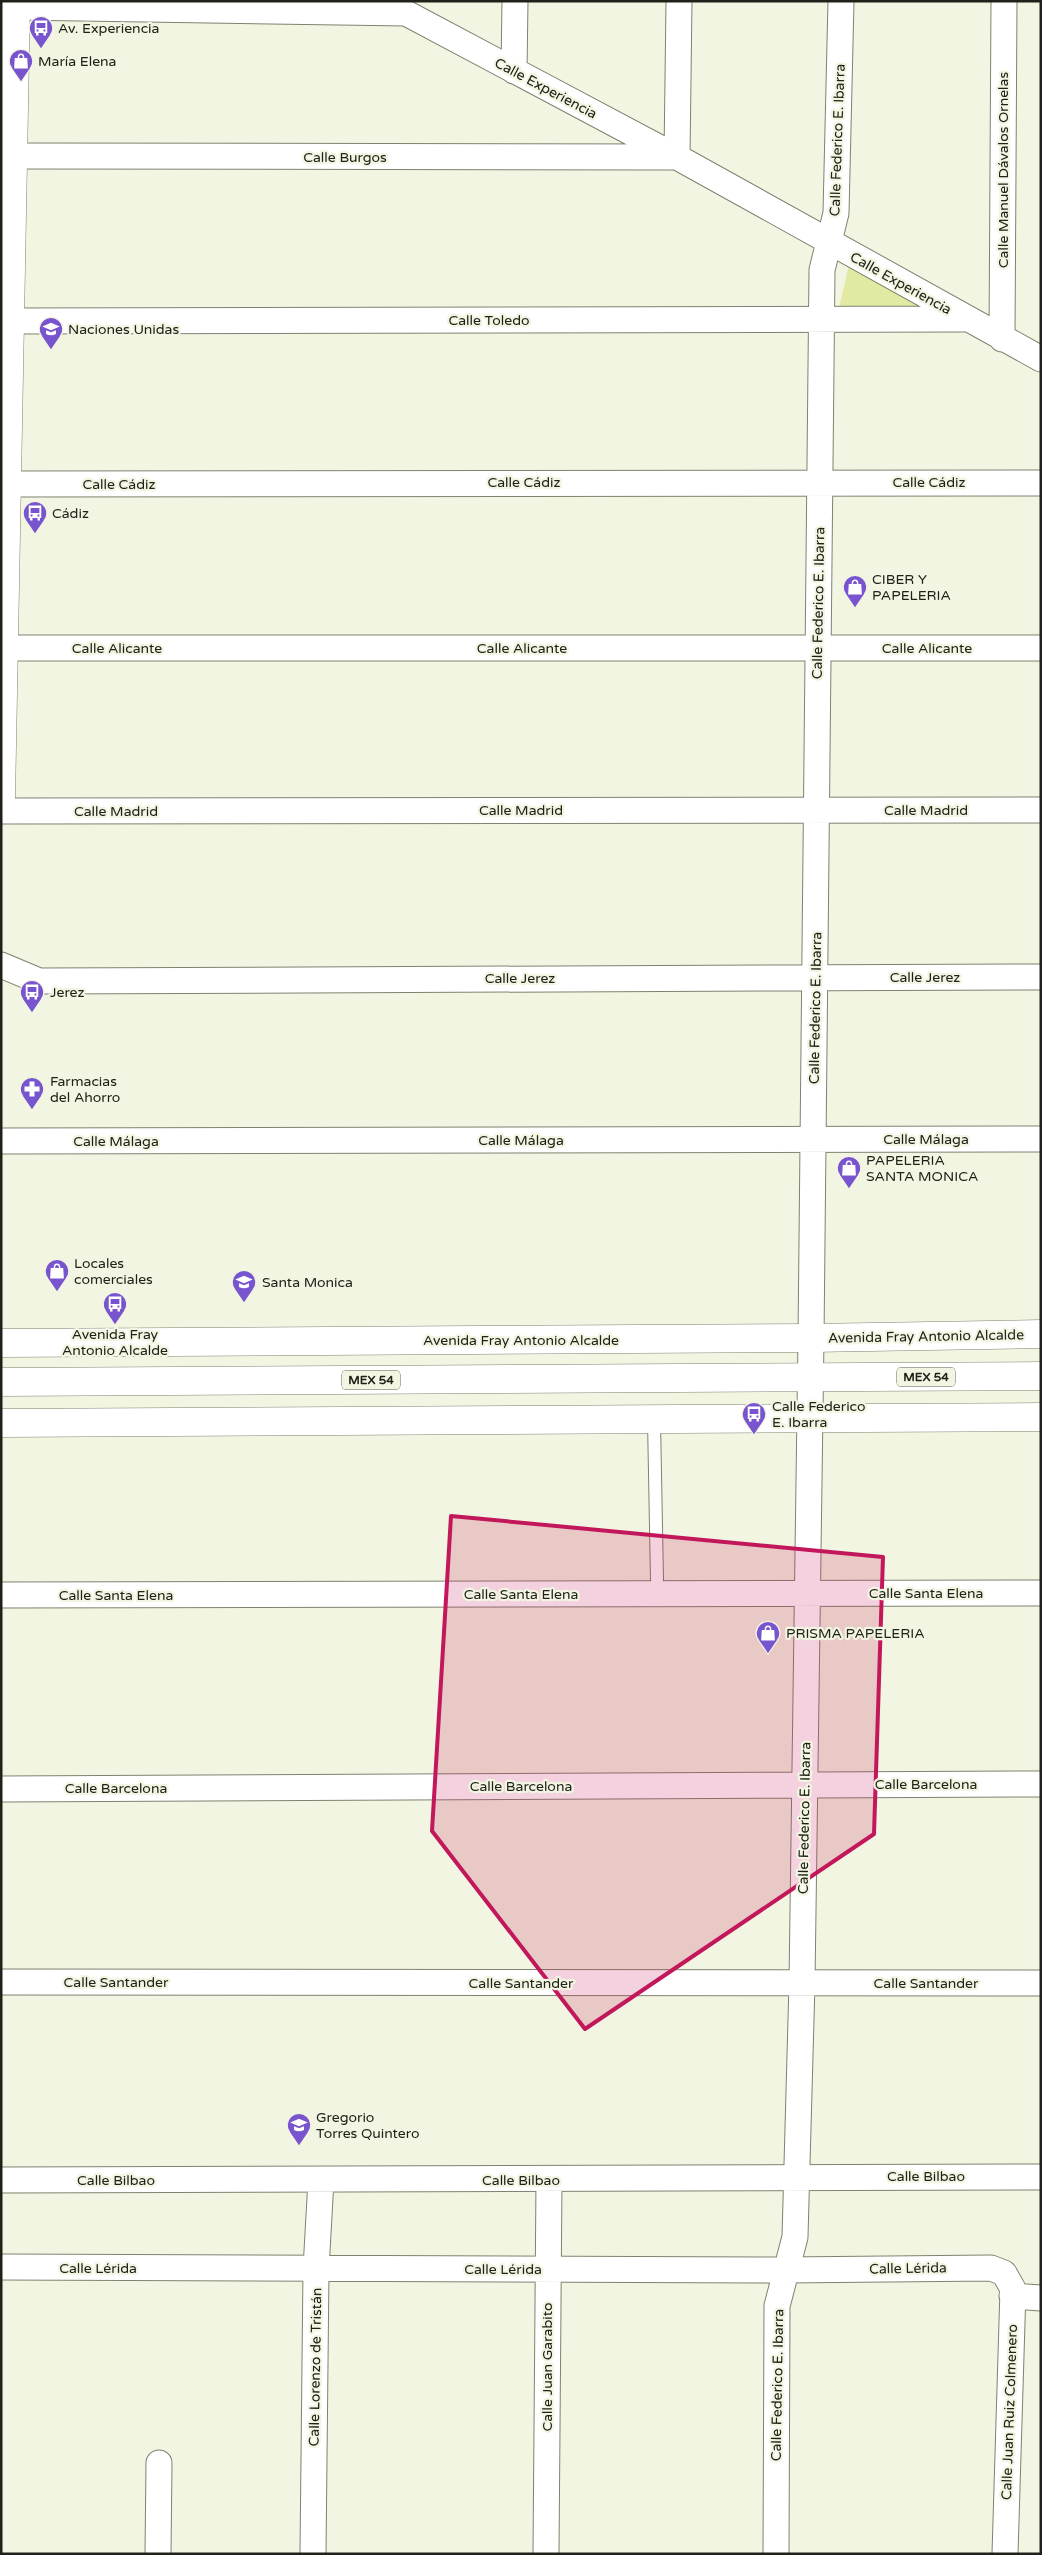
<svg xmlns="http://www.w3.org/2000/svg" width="1042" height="2555" font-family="'Varela Round',sans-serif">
  <rect width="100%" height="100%" fill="#f2f5e1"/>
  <!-- green -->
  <path fill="#e1e9a3" d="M 849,265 L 919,306 L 839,308 Z"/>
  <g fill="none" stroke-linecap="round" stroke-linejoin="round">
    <!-- service casing -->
    <g stroke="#7f8270" stroke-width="14">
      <path id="service" d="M 654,1420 L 657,1580"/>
    </g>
    <!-- minor casing -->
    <g stroke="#7f8270" stroke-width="27">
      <path id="minor" d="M 16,7 L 406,13 L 677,157 L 1041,359
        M 514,71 L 515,1
        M 13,156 L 674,157
        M 677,157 L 679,1
        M 10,321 L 965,319
        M 1002,339 L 1004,1
        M 7,484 L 1041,483
        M 4,648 L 1041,648
        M 1,811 L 1041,810
        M 1,965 L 39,981 L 1041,977
        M 1,1141 L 1041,1139
        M 1,1595 L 1041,1593
        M 1,1789 L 1041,1784
        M 1,1982 L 1041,1983
        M 1,2180 L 1041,2177
        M 1,2267 L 785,2270 L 991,2268 L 1004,2273 L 1013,2289 L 1005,2554
        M 1012,2296 L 1041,2298
        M 158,2554 L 159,2463
        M 313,2554 L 316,2269 L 321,2180
        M 546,2554 L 549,2180
        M 776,2554 L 777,2306 L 795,2237 L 802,1983 L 811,1338 L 822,270 L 836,213 L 841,1"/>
    </g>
    <!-- tertiary casing -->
    <g stroke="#7f8270" stroke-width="29">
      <path id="tertiary" d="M 1,799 L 16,1
        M 1,1343 L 811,1338 L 1041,1334
        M 1,1423 L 1041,1417"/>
    </g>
    <!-- primary casing -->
    <g stroke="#7f8270" stroke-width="29">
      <path id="primary" d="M 1,1382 L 1041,1376"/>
    </g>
    <!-- service -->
    <use href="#service" stroke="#fff" stroke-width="12"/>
    <!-- minor -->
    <use href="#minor" stroke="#fff" stroke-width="25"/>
    <!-- tertiary -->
    <use href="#tertiary" stroke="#fff" stroke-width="28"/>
    <!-- primary -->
    <use href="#primary" stroke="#fff" stroke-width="28"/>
  </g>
  <!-- marked area -->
  <path fill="#c2185b" fill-opacity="0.2" stroke="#c2185b" stroke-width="4" stroke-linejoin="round" d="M 451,1516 L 883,1557 L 874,1834 L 585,2029 L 432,1831 Z"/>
  <!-- icons -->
  <defs>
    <g id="bus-pin" transform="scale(1.25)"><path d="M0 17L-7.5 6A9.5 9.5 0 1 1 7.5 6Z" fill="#7854ce" stroke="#f2f5e1"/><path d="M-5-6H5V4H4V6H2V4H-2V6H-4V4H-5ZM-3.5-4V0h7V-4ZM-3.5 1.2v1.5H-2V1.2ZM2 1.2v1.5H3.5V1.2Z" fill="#fff"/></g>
    <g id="shop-pin" transform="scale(1.25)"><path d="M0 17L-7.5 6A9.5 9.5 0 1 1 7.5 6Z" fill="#7854ce" stroke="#f2f5e1"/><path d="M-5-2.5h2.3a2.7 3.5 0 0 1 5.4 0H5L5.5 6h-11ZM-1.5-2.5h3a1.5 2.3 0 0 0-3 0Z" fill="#fff"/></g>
    <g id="school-pin" transform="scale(1.25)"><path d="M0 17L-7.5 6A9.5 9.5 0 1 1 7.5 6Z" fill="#7854ce" stroke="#f2f5e1"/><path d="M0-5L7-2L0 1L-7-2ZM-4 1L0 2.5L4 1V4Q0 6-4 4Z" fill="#fff"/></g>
    <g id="pharmacy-pin" transform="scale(1.25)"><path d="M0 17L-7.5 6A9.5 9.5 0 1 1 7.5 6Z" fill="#7854ce" stroke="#f2f5e1"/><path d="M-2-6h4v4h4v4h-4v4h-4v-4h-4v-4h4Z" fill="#fff"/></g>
  </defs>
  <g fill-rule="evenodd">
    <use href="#bus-pin" x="41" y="28"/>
    <use href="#shop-pin" x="21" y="61"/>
    <use href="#school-pin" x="51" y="329"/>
    <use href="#bus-pin" x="35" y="513"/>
    <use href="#shop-pin" x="855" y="587"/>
    <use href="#bus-pin" x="32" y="992"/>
    <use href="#pharmacy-pin" x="32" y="1089"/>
    <use href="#shop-pin" x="849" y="1168"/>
    <use href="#shop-pin" x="57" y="1271"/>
    <use href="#school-pin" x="244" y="1282"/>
    <use href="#bus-pin" x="115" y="1304"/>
    <use href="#bus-pin" x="754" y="1414"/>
    <use href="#shop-pin" x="768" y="1633"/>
    <use href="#school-pin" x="299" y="2125"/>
  </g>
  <g text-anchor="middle" stroke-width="4.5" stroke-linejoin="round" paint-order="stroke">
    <!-- shield labels -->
    <g fill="#f2f5e1" stroke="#5f6155" stroke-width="1">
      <rect x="897" y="1367.5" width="58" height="19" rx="4"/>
      <rect x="342" y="1370.5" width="58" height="19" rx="4"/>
    </g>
    <g font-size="12" font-weight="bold" fill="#202119">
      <text x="926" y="1381">MEX 54</text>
      <text x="371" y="1384">MEX 54</text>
    </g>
    <!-- poi labels -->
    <g font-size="14" fill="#202119" stroke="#f2f5e1" text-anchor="start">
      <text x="58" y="33">Av. Experiencia</text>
      <text x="38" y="66">María Elena</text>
      <text x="68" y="334">Naciones Unidas</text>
      <text x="52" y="518">Cádiz</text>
      <text x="872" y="584">CIBER Y<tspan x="872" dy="16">PAPELERIA</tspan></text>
      <text x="50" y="997">Jerez</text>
      <text x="50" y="1086">Farmacias<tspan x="50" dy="16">del Ahorro</tspan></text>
      <text x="866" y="1165">PAPELERIA<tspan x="866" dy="16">SANTA MONICA</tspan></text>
      <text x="74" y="1268">Locales<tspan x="74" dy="16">comerciales</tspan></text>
      <text x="262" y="1287">Santa Monica</text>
      <text x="115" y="1339" text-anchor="middle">Avenida Fray<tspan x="115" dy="16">Antonio Alcalde</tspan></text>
      <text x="772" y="1411">Calle Federico<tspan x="772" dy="16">E. Ibarra</tspan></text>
      <text x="786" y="1638">PRISMA PAPELERIA</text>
      <text x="316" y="2122">Gregorio<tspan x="316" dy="16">Torres Quintero</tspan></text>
    </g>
    <!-- street labels -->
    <g font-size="14" fill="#202119" stroke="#f2f5e1">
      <text transform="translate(546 88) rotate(28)" y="5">Calle Experiencia</text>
      <text transform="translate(837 140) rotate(-88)" y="5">Calle Federico E. Ibarra</text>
      <text x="345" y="162">Calle Burgos</text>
      <text transform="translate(1003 170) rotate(-90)" y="5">Calle Manuel Dávalos Ornelas</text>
      <text transform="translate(901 283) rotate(29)" y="5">Calle Experiencia</text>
      <text x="489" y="325">Calle Toledo</text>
      <text x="524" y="487">Calle Cádiz</text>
      <text x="929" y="487">Calle Cádiz</text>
      <text x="119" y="489">Calle Cádiz</text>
      <text transform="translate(818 603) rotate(-89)" y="5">Calle Federico E. Ibarra</text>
      <text x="117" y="653">Calle Alicante</text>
      <text x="522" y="653">Calle Alicante</text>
      <text x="927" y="653">Calle Alicante</text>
      <text x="521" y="815">Calle Madrid</text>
      <text x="926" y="815">Calle Madrid</text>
      <text x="116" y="816">Calle Madrid</text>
      <text x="925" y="982">Calle Jerez</text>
      <text x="520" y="983">Calle Jerez</text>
      <text transform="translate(815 1008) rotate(-89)" y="5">Calle Federico E. Ibarra</text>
      <text x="926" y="1144">Calle Málaga</text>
      <text x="521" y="1145">Calle Málaga</text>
      <text x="116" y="1146">Calle Málaga</text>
      <text transform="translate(926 1336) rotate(-1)" y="5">Avenida Fray Antonio Alcalde</text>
      <text x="521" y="1345">Avenida Fray Antonio Alcalde</text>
      <text x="926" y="1598">Calle Santa Elena</text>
      <text x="521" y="1599">Calle Santa Elena</text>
      <text x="116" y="1600">Calle Santa Elena</text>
      <text x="926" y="1789">Calle Barcelona</text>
      <text x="521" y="1791">Calle Barcelona</text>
      <text x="116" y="1793">Calle Barcelona</text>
      <text transform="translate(804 1818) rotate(-89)" y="5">Calle Federico E. Ibarra</text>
      <text x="116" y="1987">Calle Santander</text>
      <text x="521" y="1988">Calle Santander</text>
      <text x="926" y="1988">Calle Santander</text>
      <text x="926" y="2181">Calle Bilbao</text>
      <text x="116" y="2185">Calle Bilbao</text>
      <text x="521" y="2185">Calle Bilbao</text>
      <text x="98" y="2273">Calle Lérida</text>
      <text transform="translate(908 2268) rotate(-1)" y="5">Calle Lérida</text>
      <text x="503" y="2274">Calle Lérida</text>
      <text transform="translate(315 2367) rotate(-89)" y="5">Calle Lorenzo de Tristán</text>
      <text transform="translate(547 2367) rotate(-90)" y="5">Calle Juan Garabito</text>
      <text transform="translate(777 2385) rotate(-89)" y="5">Calle Federico E. Ibarra</text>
      <text transform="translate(1009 2412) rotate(-88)" y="5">Calle Juan Ruiz Colmenero</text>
    </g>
  </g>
  <!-- border -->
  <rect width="1042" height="2555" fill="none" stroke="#202119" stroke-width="5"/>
</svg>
